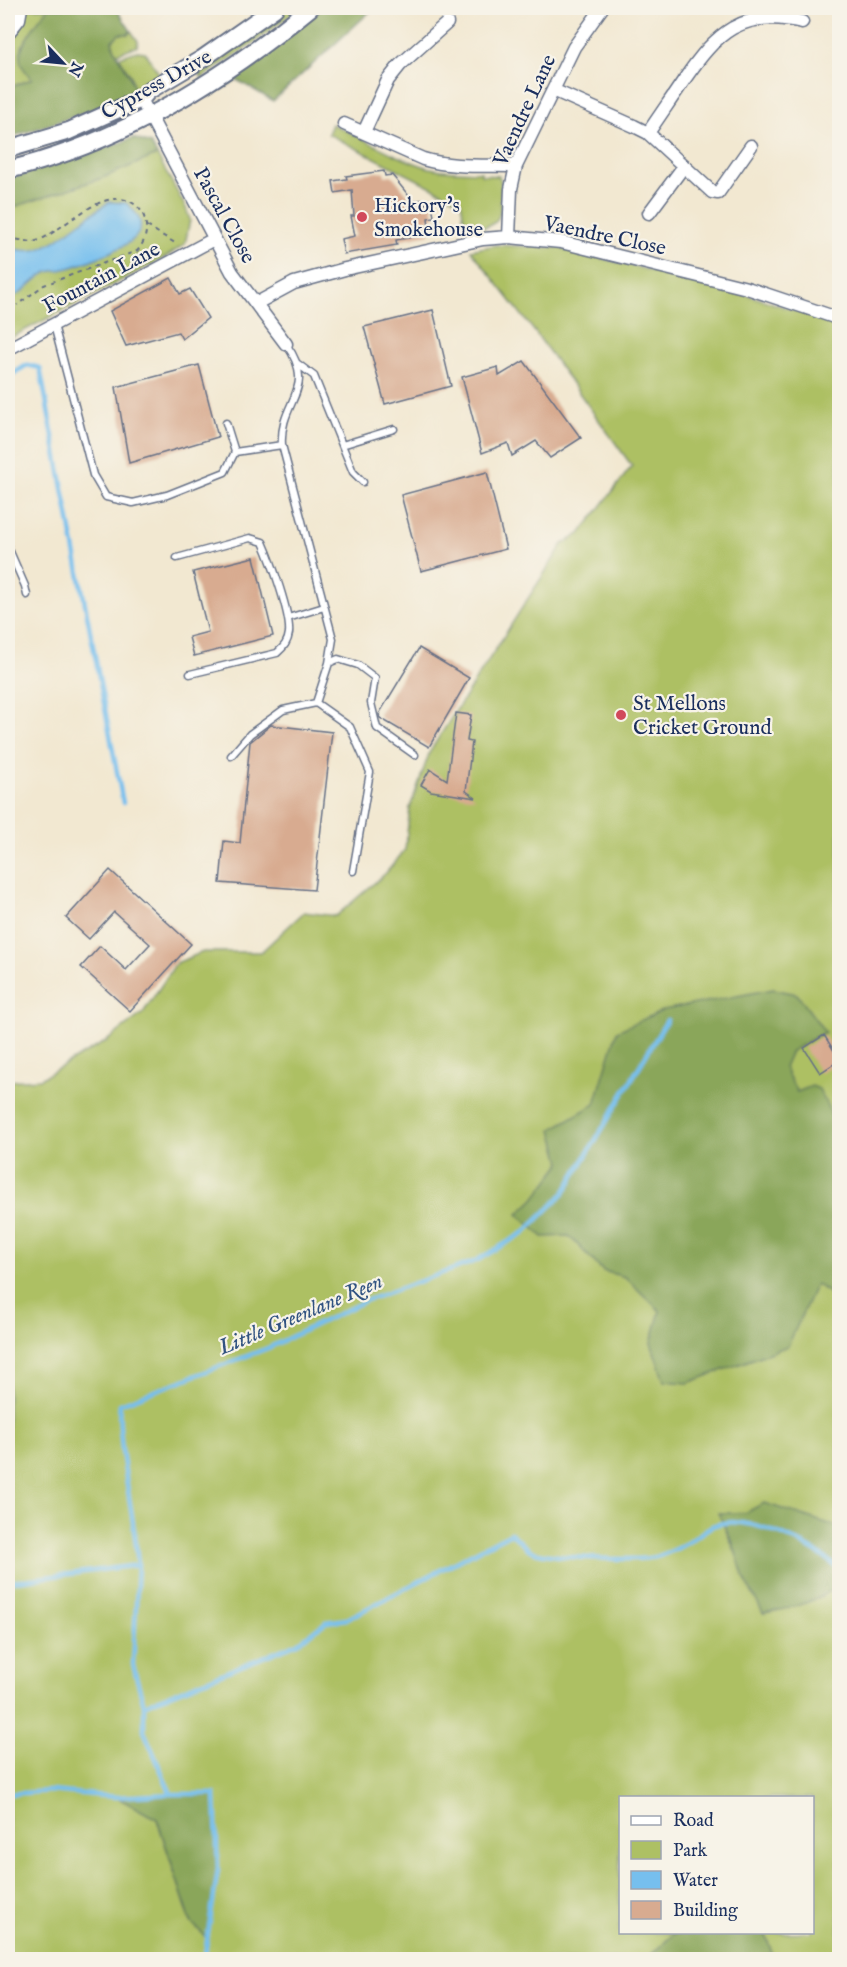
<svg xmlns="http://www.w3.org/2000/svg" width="847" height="1967" font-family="'IM FELL English',serif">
  <rect width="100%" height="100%" fill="#f7f3e8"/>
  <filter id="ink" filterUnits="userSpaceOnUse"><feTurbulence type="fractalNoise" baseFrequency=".0167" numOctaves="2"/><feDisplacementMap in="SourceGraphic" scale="12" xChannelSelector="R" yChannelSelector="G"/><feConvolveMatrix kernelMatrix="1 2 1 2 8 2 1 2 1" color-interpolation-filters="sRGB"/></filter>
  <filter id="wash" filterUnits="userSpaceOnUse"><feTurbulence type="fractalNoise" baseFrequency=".008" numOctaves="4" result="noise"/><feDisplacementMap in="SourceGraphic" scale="24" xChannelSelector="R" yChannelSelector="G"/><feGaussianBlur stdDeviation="1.35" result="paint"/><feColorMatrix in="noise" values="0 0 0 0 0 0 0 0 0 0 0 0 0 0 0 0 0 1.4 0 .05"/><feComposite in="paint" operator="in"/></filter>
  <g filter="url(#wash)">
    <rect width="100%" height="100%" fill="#f2e8d1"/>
    <!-- green -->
    <path fill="#adc064" stroke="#647861" stroke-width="1.5" fill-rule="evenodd" d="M 28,8 L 49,8 L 22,46 L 32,79 L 8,88 L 8,42 L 20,28 Z
      M 287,8 L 300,8 L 255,42 L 202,78 L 198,71 L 251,35 Z
      M 131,31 L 138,41 L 137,46 L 116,54 L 112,41 L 119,34 L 128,34 Z
      M 137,51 L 145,52 L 160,75 L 134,89 L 131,76 L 119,57 Z
      M 332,124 C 363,138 398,159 430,168 C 447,172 464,171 481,172 L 481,175 L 499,176 L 501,181 C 499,221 507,223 466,232 L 461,202 L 328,134 Z
      M 157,155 L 186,208 L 190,220 L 185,244 L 166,257 L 8,339 L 8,209 L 102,178 Z
      M 496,245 L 560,248 L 745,294 L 839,325 L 839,1570 L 723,1524 L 763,1613 C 791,1609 816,1602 839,1586 L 839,1959 L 774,1959 L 765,1933 L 812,1932 L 812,1798 L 620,1798 L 620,1932 L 675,1933 L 646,1959 L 8,1960 L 8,1081 L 40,1079 L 105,1042 L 143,1013 L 176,963 L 203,952 L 261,952 L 304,912 L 336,916 L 386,873 L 405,850 L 410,808 L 430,751 L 563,544 L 580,534 L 632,466 L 535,332 L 471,250 ZM 171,1794 L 215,1795 L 191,1922 L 157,1819 L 118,1797 Z"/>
    <!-- forest -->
    <path fill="#8aa65a" stroke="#526a5c" stroke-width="1.5" d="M 49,8 L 116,8 L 131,31 L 128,34 L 119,34 L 112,41 C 116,59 130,69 134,89 L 129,93 L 94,110 L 8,138 L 8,88 L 32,79 C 27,73 20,66 20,58 C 19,44 40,18 49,8 Z
      M 323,8 L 374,8 L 273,101 L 237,80 L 209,96 L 212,91 L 248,67 Z
      M 133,138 L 151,144 L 157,155 L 102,178 L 8,209 L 8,179 L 91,153 Z
      M 773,989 L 797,994 L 825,1032 L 791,1051 L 784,1067 L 797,1092 L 812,1086 L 819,1089 L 839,1130 L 839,1293 L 833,1296 L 816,1284 L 788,1346 L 688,1383 L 664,1381 L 651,1343 L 660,1311 L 625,1277 L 603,1271 L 569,1236 L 543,1237 L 518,1214 L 534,1199 L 561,1163 L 552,1129 L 595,1104 L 617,1031 L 664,1010 Z
      M 764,1503 L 839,1527 L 839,1586 C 816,1602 791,1609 763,1613 L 744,1578 L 732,1541 L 718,1513 L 745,1513 Z
      M 171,1794 L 215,1794 L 218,1869 L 208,1939 L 191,1922 L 157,1819 L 116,1797 Z
      M 675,1933 L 765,1933 L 774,1959 L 646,1959 Z"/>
    <!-- water -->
    <path fill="#76bfee" stroke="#4877a6" stroke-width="1.5" d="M 110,202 L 126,203 C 160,232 127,246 99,257 C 88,261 76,267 64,269 C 58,271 51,270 46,273 C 32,279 23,297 8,297 L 8,248 C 16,249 27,252 35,250 C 56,245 88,214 110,202 Z"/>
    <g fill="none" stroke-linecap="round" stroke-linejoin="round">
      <!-- stream -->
      <path stroke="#76bfee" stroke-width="4.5" d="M 8,377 L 27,365 L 40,368 L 123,803
        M 138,1565 L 133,1665 L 144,1705 L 144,1731 L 171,1794
        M 8,1582 L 138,1565 C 135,1527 127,1489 122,1450 C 121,1434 118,1419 120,1404 L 268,1348 L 365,1301 L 476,1261 L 525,1232 L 564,1193 L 667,1020
        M 144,1705 L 298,1643 L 326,1622 L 347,1619 L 511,1533 C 518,1539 524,1547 532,1551 C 548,1558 643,1562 659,1556 C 671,1552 685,1545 696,1537 C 702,1533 708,1527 715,1525 C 750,1513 814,1546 840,1570
        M 8,1794 L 51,1791 L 116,1797 L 171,1794 L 215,1794 L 218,1869 L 204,1960"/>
    </g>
    <g id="blocks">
      <!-- building -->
      <path fill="#d8ab90" d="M 384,171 L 385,176 L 392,175 L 413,201 L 424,199 L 425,204 L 432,203 L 434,217 L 428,218 L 430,234 L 396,240 L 397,245 L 344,254 L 341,239 L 355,236 L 351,216 L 354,216 L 352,190 L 335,193 L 333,181 L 347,179 L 346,176 Z
        M 171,278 L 180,294 L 190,289 L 208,318 L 182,339 L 178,332 L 126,346 L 110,311 Z
        M 433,310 L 451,386 L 385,404 L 364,327 Z
        M 524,361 L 581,438 L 550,458 L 536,441 L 512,456 L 508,443 L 482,453 L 462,377 L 498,367 L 499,376 Z
        M 199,365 L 218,437 L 129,463 L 116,387 Z
        M 487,472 L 506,549 L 421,571 L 401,495 Z
        M 254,557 L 273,636 L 194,656 L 189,637 L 208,632 L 193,572 Z
        M 419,648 L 469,678 L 429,747 L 380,718 L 379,714 Z
        M 456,713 L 471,715 L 467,741 L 472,742 L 466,791 L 476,798 L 431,791 L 421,785 L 430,769 L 447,780 Z
        M 271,725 L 332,732 L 314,890 L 220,883 L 224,841 L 240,843 L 250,742 Z
        M 110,870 L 191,944 L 130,1011 L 81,967 L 100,946 L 126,970 L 150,944 L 114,912 L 89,939 L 66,918 Z
        M 824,1035 L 840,1060 L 820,1073 L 804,1048 Z"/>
    </g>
  </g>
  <g filter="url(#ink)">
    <use href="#blocks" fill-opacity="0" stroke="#667086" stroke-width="1.5"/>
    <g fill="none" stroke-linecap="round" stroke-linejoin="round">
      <!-- lane casing -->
      <g stroke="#667086" stroke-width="9">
        <path id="lane" d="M 54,325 L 93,475 L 106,497 L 133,503 L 167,495 L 225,472 L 235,452
          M 286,344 C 319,390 279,400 282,445 L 333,639 L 329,663 L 316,703
          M 298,364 L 314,376 L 353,472 L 363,482
          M 226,423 L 235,452 L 282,445
          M 342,445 L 394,429
          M 8,547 L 25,586 L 27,595
          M 177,558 L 250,538 L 263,542 C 271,560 291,615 289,633 C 288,642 284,647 277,653 L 190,674
          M 288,618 L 324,607
          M 329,663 L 338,659 L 358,665 L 375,678 L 371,703 L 377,728 L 415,755
          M 231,756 L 250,734 L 283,710 L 316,703 L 350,727 L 370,772 L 353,871
          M 8,994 L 8,995"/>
      </g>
      <!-- street casing -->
      <g stroke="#667086" stroke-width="15">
        <path id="street" d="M 8,33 L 19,19 L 21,8
          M 553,90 L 634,126 L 648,133 L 712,192 L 718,193 L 751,146
          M 141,99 L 232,272 L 286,344
          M 344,124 L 423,159 C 453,168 485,165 516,166
          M 364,132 L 388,80 L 400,65 L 447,23
          M 648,133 C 660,115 672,98 684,80 C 716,33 742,8 802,22
          M 649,213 L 684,166
          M 509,237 L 511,189 L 516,166 L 574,47 L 602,8
          M 257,303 L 294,283 L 345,269 L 483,239 L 509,237 L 561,242 L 747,288 L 840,319
          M 8,349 L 214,239"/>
      </g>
      <!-- secondary casing -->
      <g stroke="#667086" stroke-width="20">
        <path id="secondary" d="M 8,149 L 69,131 L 141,99 L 148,91 L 202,59 L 275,8
          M 8,170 C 121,143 221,81 310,8"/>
      </g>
      <!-- path -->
      <path stroke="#667086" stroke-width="2" stroke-dasharray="4.5 4.5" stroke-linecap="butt" d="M 147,226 L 175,243
        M 8,238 L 32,242 L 40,240 C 62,229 90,201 114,199 C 144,196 156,231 137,251 L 44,285 L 17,305"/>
      <!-- lane -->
      <use href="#lane" stroke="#fff" stroke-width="6"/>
      <!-- street -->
      <use href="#street" stroke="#fff" stroke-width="12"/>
      <!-- secondary -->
      <use href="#secondary" stroke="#fff" stroke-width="16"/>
    </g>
  </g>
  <!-- markers -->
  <g fill="#d1495b" stroke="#f7f3e8" stroke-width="2">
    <circle cx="362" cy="217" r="6"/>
    <circle cx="621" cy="715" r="6"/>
  </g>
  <g text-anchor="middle" stroke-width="4.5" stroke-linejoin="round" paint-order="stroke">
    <!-- street labels -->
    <g font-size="21" fill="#1b2f5e" stroke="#f7f3e8">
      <text transform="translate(156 84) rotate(-29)" y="7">Cypress Drive</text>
      <text transform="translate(524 110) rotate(-65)" y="7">Vaendre Lane</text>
      <text transform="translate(225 215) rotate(61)" y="7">Pascal Close</text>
      <text transform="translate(605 235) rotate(12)" y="7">Vaendre Close</text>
      <text transform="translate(101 277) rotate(-28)" y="7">Fountain Lane</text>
    </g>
    <!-- poi labels -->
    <g font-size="21" fill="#1b2f5e" stroke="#f7f3e8" text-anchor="start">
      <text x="374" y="212">Hickory's<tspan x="374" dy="24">Smokehouse</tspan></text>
      <text x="633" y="710">St Mellons<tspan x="633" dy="24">Cricket Ground</tspan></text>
    </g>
    <!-- water labels -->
    <g font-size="22" font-style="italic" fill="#325382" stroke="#f7f3e8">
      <text transform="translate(300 1313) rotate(-23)" y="8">Little Greenlane Reen</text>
    </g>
  </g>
  <!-- margin -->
  <rect width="847" height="1967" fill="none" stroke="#f7f3e8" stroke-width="30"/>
  <!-- legend -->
  <rect x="619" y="1796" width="195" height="138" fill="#f7f3e8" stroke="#9fa5b1" stroke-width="1.5"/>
  <rect x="631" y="1816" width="30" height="9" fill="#ffffff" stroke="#9fa5b1" stroke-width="1.5"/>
  <text x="673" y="1826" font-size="18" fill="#1b2f5e">Road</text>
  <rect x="631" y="1841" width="30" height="18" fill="#adc064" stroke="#9fa5b1" stroke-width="1.5"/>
  <text x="673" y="1856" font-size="18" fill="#1b2f5e">Park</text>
  <rect x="631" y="1871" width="30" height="18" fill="#76bfee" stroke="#9fa5b1" stroke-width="1.5"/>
  <text x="673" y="1886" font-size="18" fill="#1b2f5e">Water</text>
  <rect x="631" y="1901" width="30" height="18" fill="#d8ab90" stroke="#9fa5b1" stroke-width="1.5"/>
  <text x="673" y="1916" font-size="18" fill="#1b2f5e">Building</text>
  <!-- north arrow -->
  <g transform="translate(63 63) rotate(116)" stroke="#f7f3e8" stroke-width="4.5" paint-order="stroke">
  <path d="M0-4.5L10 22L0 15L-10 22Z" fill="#1b2f5e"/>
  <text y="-9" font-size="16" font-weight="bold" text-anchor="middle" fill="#1b2f5e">N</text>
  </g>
</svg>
